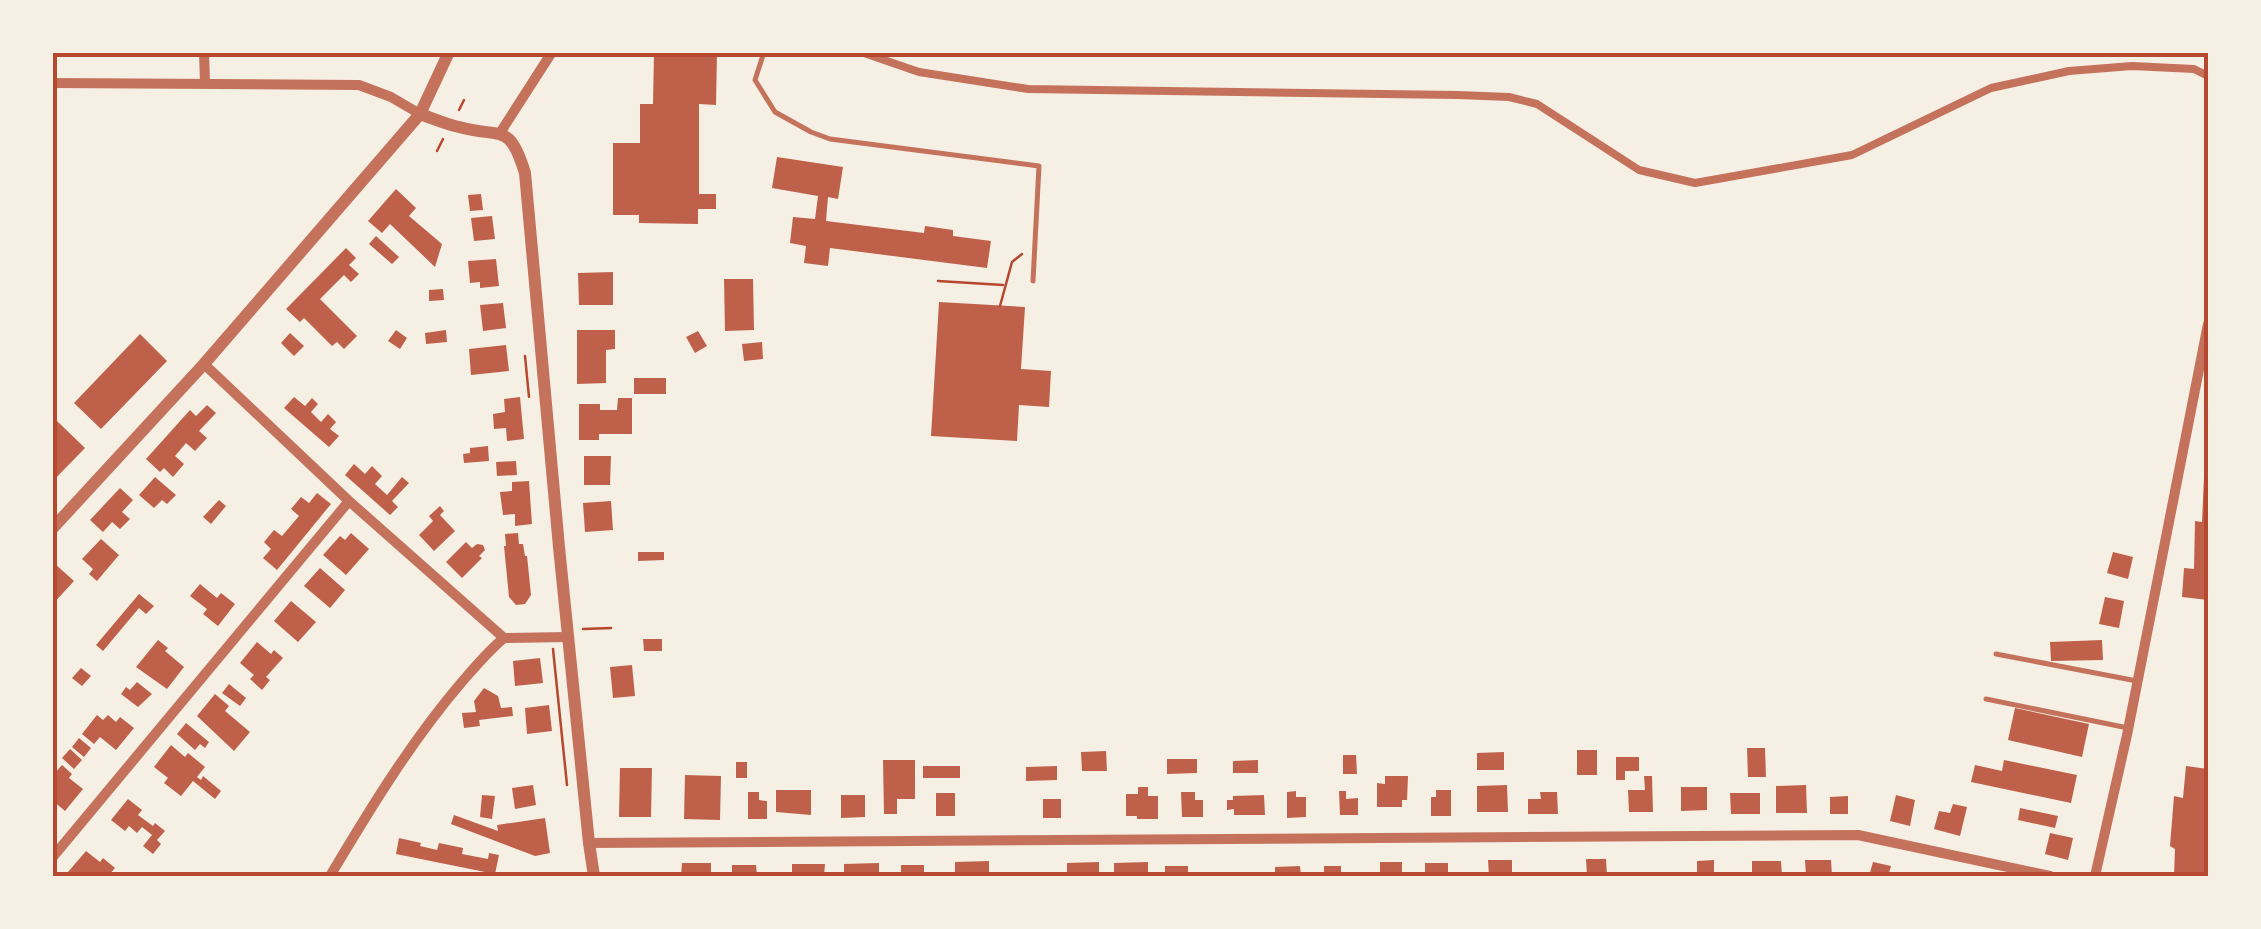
<svg xmlns="http://www.w3.org/2000/svg" width="2261" height="929" font-family="'Noto Sans',sans-serif">
  <rect width="100%" height="100%" fill="#f6efe4"/>
  <!-- building -->
  <path fill="#bf614a" d="M 654,52 L 717,52 L 716,105 L 699,104 L 699,194 L 716,194 L 716,209 L 698,209 L 698,224 L 639,223 L 639,215 L 613,215 L 613,143 L 640,143 L 640,104 L 653,104 Z
    M 777,157 L 843,167 L 838,199 L 828,197 L 826,221 L 924,233 L 925,226 L 953,230 L 953,236 L 991,241 L 987,268 L 830,248 L 828,266 L 804,263 L 806,246 L 790,243 L 793,217 L 815,219 L 818,196 L 772,188 Z
    M 396,189 L 416,208 L 409,216 L 442,244 L 435,267 L 390,224 L 382,233 L 368,221 Z
    M 481,194 L 483,210 L 470,211 L 468,195 Z
    M 492,216 L 495,239 L 474,241 L 471,218 Z
    M 376,236 L 399,257 L 392,264 L 369,244 Z
    M 346,248 L 356,258 L 349,265 L 359,274 L 351,282 L 344,275 L 320,299 L 357,336 L 344,349 L 337,342 L 332,346 L 304,318 L 300,322 L 286,309 Z
    M 496,259 L 499,286 L 480,288 L 480,282 L 470,283 L 468,261 Z
    M 613,272 L 613,305 L 579,305 L 578,273 Z
    M 724,279 L 753,279 L 754,330 L 725,331 Z
    M 443,289 L 444,300 L 429,301 L 429,290 Z
    M 939,302 L 1025,307 L 1021,369 L 1051,371 L 1049,407 L 1019,405 L 1017,441 L 931,436 Z
    M 503,303 L 506,328 L 483,331 L 480,305 Z
    M 396,330 L 407,338 L 400,349 L 388,341 Z
    M 446,330 L 447,342 L 426,344 L 425,333 Z
    M 577,330 L 615,330 L 615,349 L 606,350 L 606,383 L 577,384 Z
    M 698,331 L 707,346 L 695,353 L 686,337 Z
    M 290,333 L 304,346 L 294,356 L 281,343 Z
    M 140,334 L 167,361 L 101,429 L 74,403 Z
    M 762,342 L 763,359 L 744,361 L 742,344 Z
    M 506,345 L 509,371 L 471,375 L 469,349 Z
    M 634,378 L 666,378 L 666,394 L 634,394 Z
    M 294,397 L 305,406 L 312,398 L 318,404 L 311,412 L 321,422 L 328,414 L 336,422 L 330,429 L 339,436 L 329,447 L 284,408 Z
    M 520,397 L 524,439 L 507,441 L 506,428 L 494,429 L 493,414 L 505,412 L 504,399 Z
    M 618,398 L 632,398 L 632,434 L 599,434 L 599,440 L 579,440 L 579,404 L 600,404 L 600,410 L 617,410 Z
    M 207,405 L 216,413 L 199,431 L 207,438 L 195,451 L 186,443 L 175,456 L 184,464 L 173,477 L 164,468 L 160,472 L 146,459 L 190,410 L 196,416 Z
    M 57,421 L 85,448 L 52,482 L 52,426 Z
    M 488,446 L 489,461 L 464,463 L 463,454 L 470,453 L 470,448 Z
    M 584,456 L 611,456 L 610,485 L 584,485 Z
    M 516,461 L 517,475 L 497,476 L 496,462 Z
    M 354,464 L 365,474 L 372,466 L 382,476 L 375,484 L 387,495 L 402,477 L 409,483 L 392,501 L 398,507 L 390,515 L 345,475 Z
    M 155,477 L 176,495 L 167,504 L 162,500 L 154,508 L 139,495 Z
    M 2204,477 L 2208,478 L 2208,600 L 2182,597 L 2184,568 L 2194,569 L 2195,521 L 2202,522 Z
    M 529,481 L 532,524 L 515,526 L 515,514 L 503,515 L 500,492 L 512,491 L 512,482 Z
    M 120,488 L 133,500 L 122,512 L 130,519 L 120,529 L 112,522 L 103,532 L 90,520 Z
    M 317,493 L 331,504 L 277,570 L 263,558 L 271,549 L 264,542 L 274,530 L 282,536 L 299,516 L 291,509 L 301,497 L 309,503 Z
    M 219,500 L 226,506 L 211,524 L 203,517 Z
    M 611,501 L 613,530 L 585,532 L 583,503 Z
    M 440,506 L 444,511 L 440,515 L 455,531 L 434,551 L 419,535 L 433,521 L 429,516 Z
    M 351,533 L 369,549 L 346,575 L 323,555 L 340,536 L 345,540 Z
    M 518,533 L 519,544 L 523,544 L 525,556 L 527,556 L 531,595 L 525,604 L 516,605 L 509,597 L 504,546 L 506,546 L 505,534 Z
    M 101,539 L 119,555 L 97,581 L 89,574 L 93,569 L 82,559 Z
    M 466,542 L 472,548 L 477,544 L 483,545 L 485,550 L 479,556 L 482,558 L 462,578 L 446,562 Z
    M 638,552 L 664,552 L 664,560 L 638,561 Z
    M 2113,552 L 2133,557 L 2128,579 L 2107,573 Z
    M 54,563 L 74,581 L 52,605 L 52,565 Z
    M 320,568 L 345,590 L 330,608 L 304,586 Z
    M 200,584 L 217,598 L 221,593 L 235,604 L 218,626 L 203,614 L 207,609 L 190,596 Z
    M 139,594 L 154,606 L 146,614 L 139,608 L 103,651 L 96,645 Z
    M 2105,597 L 2124,601 L 2119,628 L 2099,624 Z
    M 291,601 L 316,622 L 298,642 L 274,621 Z
    M 643,639 L 662,639 L 662,651 L 644,651 Z
    M 158,640 L 168,648 L 165,651 L 184,667 L 167,689 L 136,667 Z
    M 2102,640 L 2103,660 L 2051,661 L 2050,642 Z
    M 257,642 L 271,654 L 274,650 L 283,658 L 266,677 L 270,680 L 262,690 L 250,679 L 254,675 L 240,663 Z
    M 540,658 L 543,683 L 515,686 L 513,661 Z
    M 632,665 L 635,696 L 613,698 L 610,667 Z
    M 81,668 L 91,676 L 82,686 L 72,678 Z
    M 137,682 L 152,694 L 138,707 L 121,694 L 126,687 L 130,690 Z
    M 229,684 L 246,698 L 240,706 L 222,693 Z
    M 484,688 L 498,696 L 501,708 L 512,707 L 513,716 L 479,720 L 480,726 L 464,728 L 462,713 L 476,712 L 474,701 Z
    M 215,694 L 229,706 L 225,711 L 250,732 L 234,751 L 197,716 Z
    M 549,705 L 552,731 L 527,734 L 525,708 Z
    M 2015,708 L 2089,724 L 2082,757 L 2008,740 Z
    M 97,715 L 103,720 L 108,715 L 116,722 L 120,717 L 134,728 L 116,750 L 100,737 L 94,744 L 82,734 Z
    M 186,723 L 209,742 L 205,748 L 200,744 L 195,750 L 177,734 Z
    M 79,738 L 91,748 L 84,757 L 72,747 Z
    M 171,745 L 185,757 L 188,753 L 205,767 L 197,777 L 201,780 L 203,776 L 221,791 L 215,799 L 193,781 L 181,796 L 164,783 L 168,778 L 154,767 Z
    M 1747,748 L 1765,748 L 1766,777 L 1748,777 Z
    M 70,749 L 82,760 L 74,769 L 62,758 Z
    M 1577,750 L 1597,750 L 1597,775 L 1577,775 Z
    M 1106,751 L 1107,771 L 1082,771 L 1081,752 Z
    M 1504,752 L 1504,770 L 1477,770 L 1477,753 Z
    M 1343,755 L 1356,755 L 1357,774 L 1343,774 Z
    M 1616,757 L 1639,757 L 1639,771 L 1625,771 L 1625,780 L 1616,780 Z
    M 1167,759 L 1197,759 L 1197,773 L 1167,774 Z
    M 883,760 L 915,760 L 915,799 L 897,799 L 897,814 L 884,814 Z
    M 1258,760 L 1258,773 L 1233,773 L 1233,761 Z
    M 2004,760 L 2077,775 L 2071,803 L 1971,782 L 1975,765 L 2002,771 Z
    M 736,762 L 747,762 L 747,778 L 736,778 Z
    M 62,765 L 72,774 L 69,778 L 83,789 L 65,811 L 52,800 L 52,781 L 57,776 L 54,774 Z
    M 923,766 L 960,766 L 960,778 L 923,778 Z
    M 1057,766 L 1057,780 L 1026,781 L 1026,767 Z
    M 2186,766 L 2208,769 L 2208,876 L 2174,876 L 2175,849 L 2170,846 L 2174,796 L 2183,798 Z
    M 620,768 L 652,768 L 651,817 L 619,817 Z
    M 685,775 L 721,776 L 720,820 L 684,819 Z
    M 1385,776 L 1408,776 L 1407,800 L 1402,800 L 1402,807 L 1377,807 L 1377,783 L 1385,784 Z
    M 1644,776 L 1652,776 L 1653,812 L 1629,812 L 1628,790 L 1645,790 Z
    M 533,785 L 536,805 L 515,809 L 512,788 Z
    M 1507,785 L 1508,812 L 1477,812 L 1477,786 Z
    M 1806,785 L 1807,813 L 1776,813 L 1776,786 Z
    M 1138,787 L 1148,787 L 1148,796 L 1158,796 L 1158,819 L 1137,819 L 1137,816 L 1126,816 L 1126,794 L 1138,794 Z
    M 1681,787 L 1707,787 L 1707,810 L 1681,811 Z
    M 776,790 L 811,790 L 811,815 L 776,812 Z
    M 1436,790 L 1451,790 L 1451,816 L 1431,816 L 1431,797 L 1436,797 Z
    M 1296,791 L 1296,797 L 1306,797 L 1306,817 L 1287,818 L 1287,792 Z
    M 1339,791 L 1346,791 L 1346,799 L 1358,798 L 1358,815 L 1340,815 Z
    M 748,792 L 759,792 L 759,800 L 767,801 L 767,819 L 748,819 Z
    M 1181,792 L 1195,792 L 1195,800 L 1203,800 L 1203,817 L 1182,817 Z
    M 1540,792 L 1557,792 L 1558,814 L 1528,814 L 1528,799 L 1541,799 Z
    M 936,793 L 955,793 L 955,816 L 936,816 Z
    M 1730,793 L 1760,793 L 1760,814 L 1731,814 Z
    M 482,795 L 495,796 L 492,819 L 480,817 Z
    M 841,795 L 865,795 L 865,817 L 841,818 Z
    M 1264,795 L 1265,815 L 1234,815 L 1234,809 L 1227,810 L 1227,800 L 1233,800 L 1233,796 Z
    M 1896,795 L 1915,800 L 1910,826 L 1890,821 Z
    M 1848,796 L 1848,814 L 1830,814 L 1830,797 Z
    M 128,799 L 142,810 L 138,815 L 153,826 L 155,823 L 165,831 L 157,840 L 161,844 L 153,854 L 143,846 L 152,835 L 142,827 L 137,833 L 129,826 L 125,831 L 111,820 Z
    M 1043,799 L 1061,799 L 1061,818 L 1043,818 Z
    M 1953,804 L 1967,807 L 1960,836 L 1934,829 L 1939,811 L 1950,813 Z
    M 2020,808 L 2058,816 L 2055,828 L 2018,820 Z
    M 454,815 L 498,831 L 497,825 L 545,818 L 550,853 L 535,856 L 451,824 Z
    M 2050,833 L 2073,838 L 2068,860 L 2045,854 Z
    M 399,838 L 421,843 L 420,846 L 437,850 L 439,843 L 463,848 L 462,854 L 488,859 L 489,853 L 499,855 L 495,874 L 396,854 Z
    M 86,851 L 100,862 L 103,858 L 115,868 L 108,876 L 104,874 L 102,876 L 74,876 L 68,872 Z
    M 1586,859 L 1606,859 L 1607,876 L 1587,876 Z
    M 1488,860 L 1512,860 L 1512,876 L 1489,876 Z
    M 1714,860 L 1714,876 L 1697,876 L 1697,861 Z
    M 1805,860 L 1831,860 L 1832,876 L 1806,876 Z
    M 989,861 L 989,876 L 955,876 L 955,862 Z
    M 1752,861 L 1781,861 L 1782,876 L 1752,876 Z
    M 1099,862 L 1099,876 L 1067,876 L 1067,863 Z
    M 1148,862 L 1148,876 L 1114,876 L 1114,863 Z
    M 1380,862 L 1402,862 L 1402,876 L 1380,876 Z
    M 1873,862 L 1891,866 L 1888,876 L 1869,876 Z
    M 682,863 L 711,863 L 711,876 L 681,876 Z
    M 879,863 L 879,876 L 844,876 L 844,864 Z
    M 1425,863 L 1448,863 L 1448,876 L 1425,876 Z
    M 792,864 L 825,864 L 824,876 L 792,876 Z
    M 732,865 L 756,865 L 757,876 L 732,876 Z
    M 901,865 L 924,865 L 924,876 L 901,876 Z
    M 1165,866 L 1188,866 L 1188,876 L 1165,876 Z
    M 1300,866 L 1301,876 L 1275,876 L 1275,867 Z
    M 1324,866 L 1341,866 L 1341,876 L 1324,876 Z"/>
  <g fill="none" stroke-linecap="round" stroke-linejoin="round">
    <!-- path -->
    <path stroke="#b5482f" stroke-width="2.5" d="M 459,110 L 464,100
      M 437,151 L 443,139
      M 938,281 L 1003,285
      M 1000,306 L 1012,262 L 1022,254
      M 525,356 L 529,397
      M 583,629 L 611,628
      M 553,649 L 567,785"/>
    <!-- service -->
    <path stroke="#c5725c" stroke-width="5" d="M 764,52 L 755,80 L 775,112 L 811,132 L 830,139 L 1039,166 L 1033,281
      M 1996,654 L 2137,681
      M 1986,699 L 2128,728"/>
    <!-- pedestrian -->
    <path stroke="#c5725c" stroke-width="8" d="M 861,52 L 919,72 L 1028,89 L 1458,95 L 1509,97 L 1537,104 L 1639,170 L 1695,183 L 1852,155 L 1991,88 L 2069,71 L 2132,66 L 2194,69 L 2208,76"/>
    <!-- minor -->
    <path stroke="#c5725c" stroke-width="10" d="M 204,52 L 205,83
      M 52,83 L 359,85 L 391,97 L 420,114
      M 500,133 L 552,52
      M 204,364 L 349,501 L 504,638 L 568,637
      M 589,843 L 1858,835 L 2050,876
      M 52,858 L 349,501
      M 330,876 C 370,809 410,743 461,683 C 475,667 488,651 504,638
      M 2095,876 L 2127,735 L 2208,324"/>
    <!-- tertiary -->
    <path stroke="#c5725c" stroke-width="12" d="M 420,114 C 432,118 445,124 459,127 C 502,139 509,121 525,173 L 559,547 L 589,843 L 594,876
      M 52,529 L 204,364 L 420,114 L 449,52"/>
  </g>
  <!-- border -->
  <rect width="2261" height="929" fill="none" stroke="#f6efe4" stroke-width="110"/>
  <rect x="55" y="55" width="2151" height="819" fill="none" stroke="#b5482f" stroke-width="4"/>
</svg>
